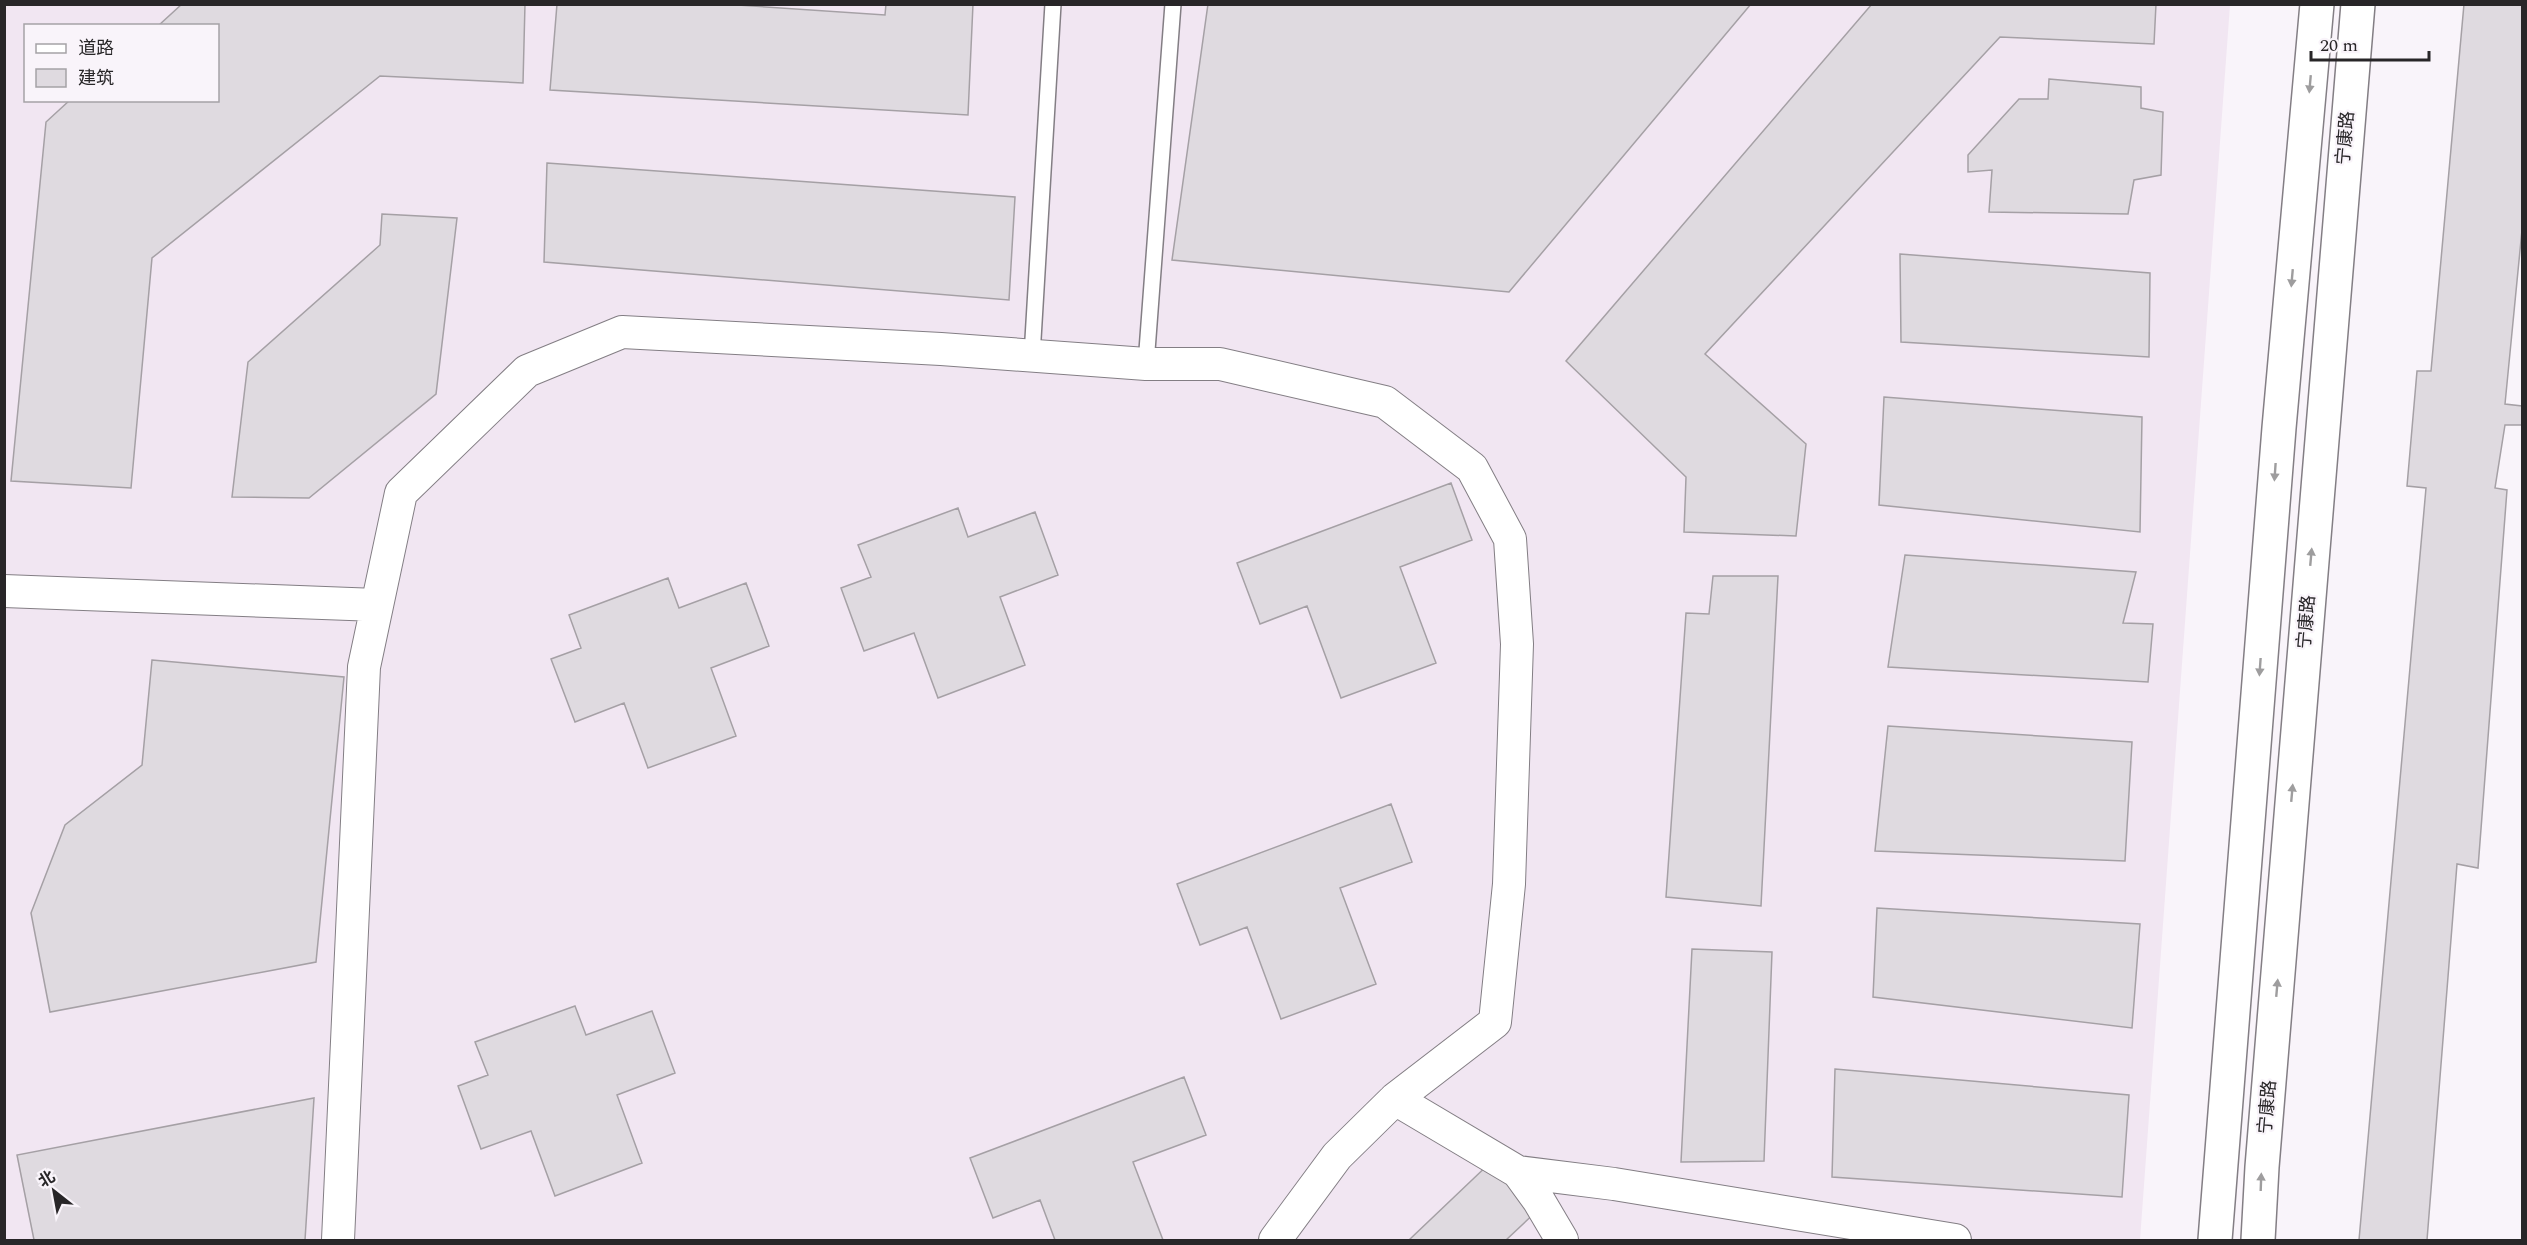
<svg xmlns="http://www.w3.org/2000/svg" width="2527" height="1245" font-family="Spectral,'Noto Sans SC',serif">
  <rect width="100%" height="100%" fill="#f9f4fa"/>
  <!-- built -->
  <path fill="#f1e6f2" fill-rule="evenodd" d="M 5,5 L 2230,5 L 2140,1240 L 5,1240 ZM 26,26 L 218,26 L 218,100 L 26,100 Z"/>
  <!-- building -->
  <path fill="#dfdae0" stroke="#a5a0a5" stroke-width="1.5" d="M 182,4 L 525,4 L 523,83 L 380,76 L 152,258 L 131,488 L 11,481 L 46,122 L 70,100 L 218,100 L 218,26 L 158,26 Z
    M 557,4 L 722,4 L 885,15 L 886,4 L 973,4 L 968,115 L 550,90 Z
    M 1208,4 L 1751,4 L 1509,292 L 1172,260 Z
    M 1872,4 L 2156,4 L 2154,44 L 2000,37 L 1705,354 L 1806,444 L 1796,536 L 1684,532 L 1686,477 L 1566,361 Z
    M 2464,4 L 2522,4 L 2522,230 L 2505,404 L 2522,406 L 2522,425 L 2505,425 L 2495,488 L 2507,490 L 2478,868 L 2457,864 L 2427,1240 L 2359,1240 L 2426,488 L 2407,486 L 2417,371 L 2431,371 Z
    M 2049,79 L 2141,87 L 2141,108 L 2163,112 L 2161,175 L 2134,180 L 2128,214 L 1989,212 L 1992,170 L 1968,172 L 1968,155 L 2019,99 L 2048,99 Z
    M 547,163 L 1015,197 L 1009,300 L 544,262 Z
    M 382,214 L 457,218 L 436,394 L 309,498 L 232,497 L 248,362 L 380,245 Z
    M 1900,254 L 2150,273 L 2149,357 L 1901,342 Z
    M 1884,397 L 2142,417 L 2140,532 L 1879,505 Z
    M 1451,483 L 1472,540 L 1400,567 L 1436,663 L 1341,698 L 1307,606 L 1260,624 L 1237,563 Z
    M 958,508 L 968,537 L 1035,512 L 1058,575 L 1000,597 L 1025,665 L 938,698 L 914,633 L 864,651 L 841,588 L 871,577 L 858,545 Z
    M 1905,555 L 2136,572 L 2123,623 L 2153,624 L 2148,682 L 1888,667 Z
    M 1713,576 L 1778,576 L 1761,906 L 1666,897 L 1686,613 L 1709,614 Z
    M 668,578 L 679,608 L 746,583 L 769,646 L 711,668 L 736,736 L 648,768 L 624,703 L 575,722 L 551,659 L 581,648 L 569,615 Z
    M 152,660 L 344,677 L 316,962 L 50,1012 L 31,913 L 65,825 L 142,765 Z
    M 1888,726 L 2132,742 L 2125,861 L 1875,851 Z
    M 1391,804 L 1412,862 L 1340,888 L 1376,984 L 1281,1019 L 1247,927 L 1200,945 L 1177,884 Z
    M 1877,908 L 2140,924 L 2132,1028 L 1873,997 Z
    M 1692,949 L 1772,952 L 1764,1161 L 1681,1162 Z
    M 575,1006 L 586,1035 L 652,1011 L 675,1073 L 617,1095 L 642,1163 L 555,1196 L 531,1131 L 481,1149 L 458,1086 L 488,1075 L 475,1042 Z
    M 1835,1069 L 2129,1095 L 2122,1197 L 1832,1177 Z
    M 1184,1077 L 1206,1135 L 1133,1162 L 1163,1240 L 1055,1240 L 1040,1200 L 993,1218 L 970,1158 Z
    M 314,1098 L 305,1240 L 34,1240 L 17,1155 Z
    M 1493,1160 L 1539,1209 L 1506,1240 L 1409,1240 Z"/>
  <g fill="none" stroke-linecap="round" stroke-linejoin="round">
    <!-- lane casing -->
    <g stroke="#837e84" stroke-width="18">
      <path id="lane" d="M 1032,356 L 1053,4
        M 1146,364 L 1173,4"/>
    </g>
    <!-- street casing -->
    <g stroke="#837e84" stroke-width="34">
      <path id="street" d="M 4,591 L 377,605
        M 1395,1099 L 1518,1172 L 1614,1184 L 1955,1240
        M 1518,1172 L 1539,1201 L 1562,1240
        M 338,1240 L 364,667 L 401,493 L 527,371 L 622,332 L 941,349 L 1146,364 L 1220,364 L 1385,402 L 1472,468 L 1510,539 L 1517,644 L 1509,884 L 1495,1022 L 1395,1099 L 1337,1156 L 1275,1240"/>
    </g>
    <!-- secondary casing -->
    <g stroke="#837e84" stroke-width="36">
      <path id="secondary" d="M 2215,1240 L 2279,428 L 2317,4
        M 2258,1240 L 2262,1167 L 2358,4"/>
    </g>
    <!-- lane -->
    <use href="#lane" stroke="#fff" stroke-width="15"/>
    <!-- street -->
    <use href="#street" stroke="#fff" stroke-width="32"/>
    <!-- secondary -->
    <use href="#secondary" stroke="#fff" stroke-width="33"/>
  </g>
  <!-- one-way arrows -->
  <defs><path id="oneway-solid" d="M-6-.8H1V-3.2L6.5 0L1 3.2V.8H-6Z" transform="scale(1.5)"/></defs>
  <g fill="#9e9d9e">
    <use href="#oneway-solid" transform="translate(2310 84) rotate(95)"/>
    <use href="#oneway-solid" transform="translate(2292 278) rotate(95)"/>
    <use href="#oneway-solid" transform="translate(2275 472) rotate(94)"/>
    <use href="#oneway-solid" transform="translate(2311 557) rotate(-85)"/>
    <use href="#oneway-solid" transform="translate(2260 667) rotate(94)"/>
    <use href="#oneway-solid" transform="translate(2292 793) rotate(-85)"/>
    <use href="#oneway-solid" transform="translate(2277 988) rotate(-85)"/>
    <use href="#oneway-solid" transform="translate(2261 1182) rotate(-88)"/>
  </g>
  <g text-anchor="middle" stroke-width="4.5" stroke-linejoin="round" paint-order="stroke">
    <!-- street labels -->
    <g font-size="18" fill="#282628" stroke="#f9f4fa">
      <text transform="translate(2345 138) rotate(-85)" y="6">宁康路</text>
      <text transform="translate(2306 622) rotate(-85)" y="6">宁康路</text>
      <text transform="translate(2267 1107) rotate(-85)" y="6">宁康路</text>
    </g>
  </g>
  <!-- border -->
  <rect width="2527" height="1245" fill="none" stroke="#282628" stroke-width="12"/>
  <!-- legend -->
  <rect x="24" y="24" width="195" height="78" fill="#f9f4fa" stroke="#a5a2a6" stroke-width="1.5"/>
  <rect x="36" y="44" width="30" height="9" fill="#ffffff" stroke="#a5a2a6" stroke-width="1.5"/>
  <text x="78" y="54" font-size="18" fill="#282628">道路</text>
  <rect x="36" y="69" width="30" height="18" fill="#dfdae0" stroke="#a5a2a6" stroke-width="1.5"/>
  <text x="78" y="84" font-size="18" fill="#282628">建筑</text>
  <!-- north arrow -->
  <g transform="translate(54 1191) rotate(329)" stroke="#f9f4fa" stroke-width="4.5" paint-order="stroke">
  <path d="M0-4.5L10 22L0 15L-10 22Z" fill="#282628"/>
  <text y="-9" font-size="16" font-weight="bold" text-anchor="middle" fill="#282628">北</text>
  </g>
  <!-- scale -->
  <path d="M2311 51v9h118v-9" fill="none" stroke="#282628" stroke-width="3"/>
  <text x="2320" y="51" font-size="18" fill="#282628" stroke="#f9f4fa" stroke-width="4.5" paint-order="stroke">20 m</text>
</svg>
